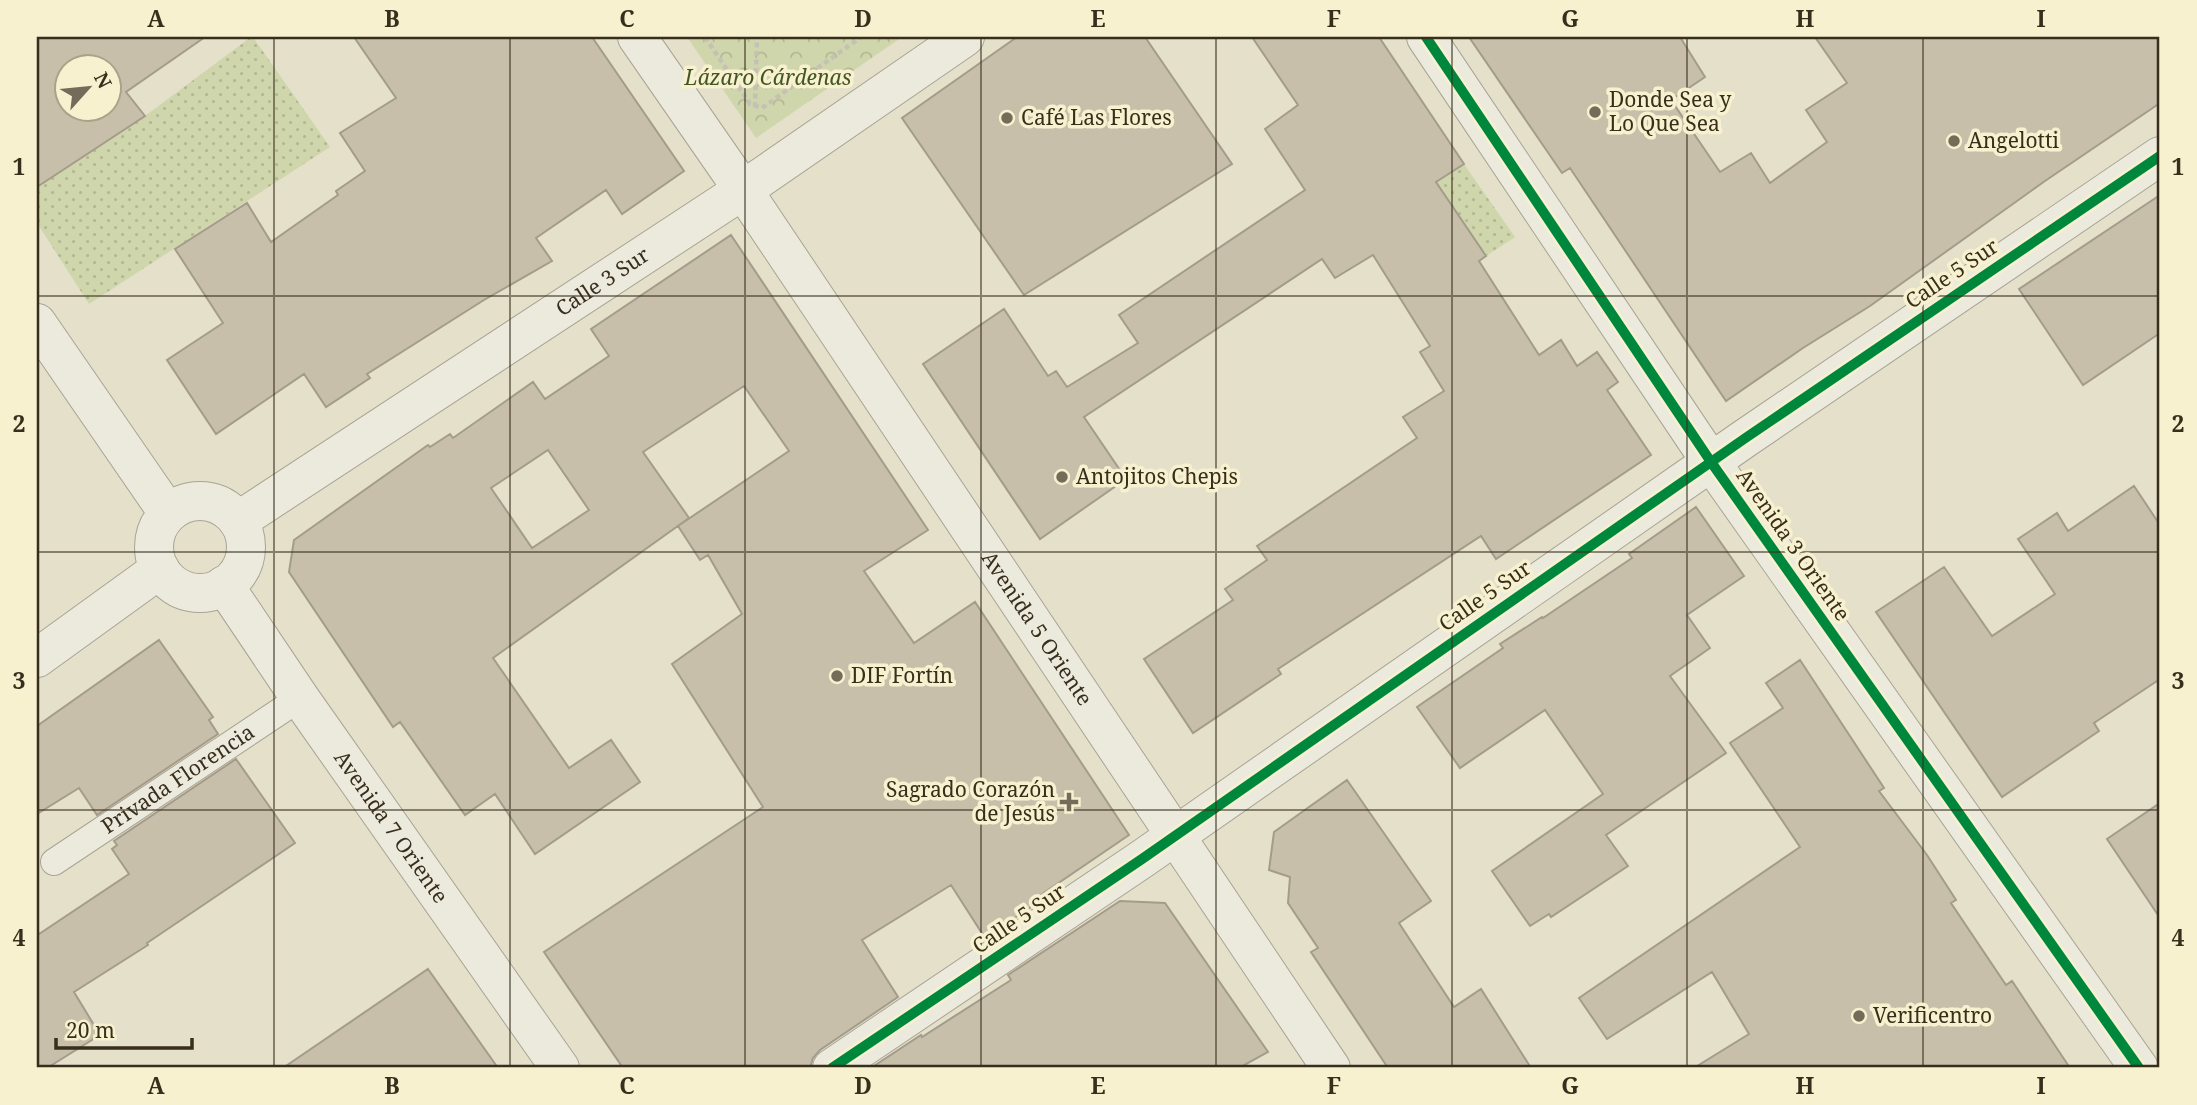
<svg xmlns="http://www.w3.org/2000/svg" width="2197" height="1105" font-family="'Noto Serif',serif">
  <defs>
    <pattern id="grass-dots" width="8" height="8" patternUnits="userSpaceOnUse" patternTransform="scale(1.75)"><rect width="8" height="8" fill="#d0d6ac"/><path d="M2 2h.1M6 6h.1" fill="none" stroke="#b3b893" stroke-width="1.8" stroke-linecap="round"/></pattern>
    <pattern id="forest-crowns" width="20" height="18" patternUnits="userSpaceOnUse" patternTransform="scale(1.75)"><rect width="20" height="18" fill="#d0d6ac"/><path d="M2 6a3 3 0 1 1 6 0M12 15a3 3 0 1 1 6 0" fill="none" stroke="#b3b893"/></pattern>
  </defs>
  <rect width="100%" height="100%" fill="#e4e0ca"/>
  <!-- grass -->
  <path fill="url(#grass-dots)" d="M 251,37 L 253,37 L 330,147 L 89,304 L 37,223 L 37,187 L 145,116 Z
    M 1464,164 L 1515,237 L 1486,256 L 1436,182 Z"/>
  <!-- forest -->
  <path fill="url(#forest-crowns)" d="M 687,37 L 902,37 L 756,138 Z"/>
  <!-- building -->
  <path fill="#c8bfab" stroke="#a49c8a" stroke-width="2" fill-rule="evenodd" d="M 37,37 L 205,37 L 126,92 L 145,116 L 37,187 ZM 66,66 L 108,66 L 108,108 L 66,108 Z
    M 354,37 L 592,37 L 684,171 L 622,214 L 606,190 L 536,238 L 552,261 L 484,300 L 367,374 L 370,378 L 326,407 L 304,374 L 216,434 L 167,360 L 223,323 L 175,249 L 247,203 L 271,242 L 338,195 L 336,191 L 365,171 L 340,133 L 396,98 Z
    M 1017,37 L 1145,37 L 1232,164 L 1024,295 L 902,118 Z
    M 1252,37 L 1379,37 L 1464,164 L 1436,182 L 1486,256 L 1479,261 L 1539,355 L 1561,340 L 1577,366 L 1597,352 L 1618,382 L 1607,390 L 1651,455 L 1496,559 L 1481,536 L 1278,669 L 1281,674 L 1193,733 L 1144,659 L 1233,600 L 1225,589 L 1267,560 L 1257,546 L 1417,438 L 1403,417 L 1444,391 L 1420,352 L 1430,346 L 1373,255 L 1335,278 L 1322,259 L 1084,417 L 1126,479 L 1040,539 L 923,364 L 1004,309 L 1048,376 L 1056,371 L 1067,387 L 1138,343 L 1119,315 L 1305,190 L 1265,129 L 1298,105 Z
    M 1469,37 L 1680,37 L 1705,77 L 1671,100 L 1720,172 L 1751,153 L 1770,183 L 1827,142 L 1806,110 L 1847,83 L 1815,37 L 2160,37 L 2160,103 L 2045,181 L 1870,306 L 1803,348 L 1726,401 L 1570,168 L 1562,173 Z
    M 2160,195 L 2160,333 L 2083,385 L 2019,289 Z
    M 731,235 L 928,530 L 864,571 L 914,643 L 975,602 L 1129,835 L 1038,897 L 1046,897 L 985,938 L 951,885 L 862,940 L 898,997 L 820,1050 L 813,1058 L 810,1068 L 623,1068 L 544,952 L 763,807 L 672,664 L 742,614 L 708,555 L 700,560 L 678,526 L 789,451 L 744,386 L 643,452 L 689,518 L 493,658 L 569,768 L 611,740 L 640,782 L 535,854 L 495,794 L 465,815 L 400,722 L 393,727 L 289,572 L 294,540 L 428,445 L 430,447 L 450,434 L 453,438 L 533,382 L 545,399 L 609,356 L 591,329 ZM 548,450 L 589,510 L 532,548 L 491,488 Z
    M 2134,486 L 2160,525 L 2160,679 L 2094,723 L 2099,731 L 2002,797 L 1876,612 L 1944,567 L 1992,636 L 2055,594 L 2018,539 L 2057,513 L 2068,531 Z
    M 1696,507 L 1744,576 L 1687,615 L 1710,648 L 1670,676 L 1726,753 L 1606,835 L 1628,866 L 1551,917 L 1549,914 L 1530,926 L 1492,871 L 1603,794 L 1545,710 L 1460,768 L 1417,707 L 1503,648 L 1500,644 L 1542,617 L 1543,618 L 1632,558 L 1629,554 Z
    M 159,640 L 213,717 L 209,720 L 218,734 L 97,815 L 79,788 L 37,814 L 37,726 Z
    M 1800,660 L 1884,788 L 1879,791 L 1927,855 L 1956,900 L 1951,903 L 2006,985 L 2012,981 L 2070,1068 L 1694,1068 L 1749,1034 L 1712,972 L 1607,1039 L 1579,998 L 1800,847 L 1730,743 L 1783,708 L 1766,683 Z
    M 236,759 L 295,843 L 147,943 L 148,945 L 74,992 L 100,1035 L 47,1068 L 37,1068 L 37,930 L 39,934 L 129,874 L 112,849 L 117,845 L 114,841 Z
    M 1347,780 L 1431,901 L 1399,923 L 1454,1007 L 1481,989 L 1531,1068 L 1388,1068 L 1311,952 L 1318,948 L 1288,903 L 1290,877 L 1269,870 L 1274,832 Z
    M 2160,803 L 2160,918 L 2107,839 Z
    M 1120,901 L 1165,903 L 1268,1052 L 1239,1068 L 871,1068 L 921,1035 L 922,1037 L 1011,980 L 1008,975 Z
    M 428,969 L 498,1068 L 283,1068 Z"/>
  <g fill="none" stroke-linecap="round" stroke-linejoin="round">
    <!-- lane casing -->
    <g stroke="#a9a494" stroke-width="28">
      <g id="lane">
        <path id="s1" d="M 54,862 L 300,698"/>
      </g>
    </g>
    <!-- street casing -->
    <g stroke="#a9a494" stroke-width="40">
      <g id="street">
        <path id="s2" d="M 637,37 L 743,190 L 1331,1068"/>
        <path d="M 1426,37 L 1711,462 L 2139,1068"/>
        <path d="M 37,323 L 168,513"/>
        <circle cx="200" cy="547" r="46"/>
        <path id="s3" d="M 238,521 L 743,190 L 965,37"/>
        <path id="s4" d="M 224,585 L 300,698 L 560,1068"/>
        <path d="M 37,658 L 160,569"/>
        <path d="M 832,1068 L 1142,859 L 1744,439 L 2160,156"/>
      </g>
    </g>
    <!-- path -->
    <path stroke="#c5c1b4" stroke-width="4.5" stroke-dasharray="5 3.5" stroke-linecap="butt" d="M 705,37 L 750,104 L 762,108 L 861,37
      M 755,107 L 757,37"/>
    <!-- lane -->
    <use href="#lane" stroke="#eceadd" stroke-width="26"/>
    <!-- street -->
    <use href="#street" stroke="#eceadd" stroke-width="38"/>
    <!-- cycleway casing -->
    <g stroke="#f7f1d0" stroke-width="15">
      <path id="cycleway" d="M 1426,37 L 1711,462 L 2139,1068
        M 832,1068 L 1142,859 L 1744,439 L 2160,156"/>
    </g>
    <!-- cycleway -->
    <use href="#cycleway" stroke="#00873e" stroke-width="10"/>
  </g>
  <!-- grid -->
  <path fill="none" stroke="#382e1c" stroke-width="2" stroke-opacity="0.55" d="M 274,37 L 274,1068M 510,37 L 510,1068M 745,37 L 745,1068M 981,37 L 981,1068M 1216,37 L 1216,1068M 1452,37 L 1452,1068M 1687,37 L 1687,1068M 1923,37 L 1923,1068M 37,296 L 2160,296M 37,552 L 2160,552M 37,810 L 2160,810"/>
  <!-- markers -->
  <g fill="#746c59" stroke="#f7f1d0" stroke-width="2.5">
    <circle cx="1595" cy="112" r="7"/>
    <circle cx="1007" cy="118" r="7"/>
    <circle cx="1954" cy="141" r="7"/>
    <circle cx="1062" cy="477" r="7"/>
    <circle cx="837" cy="676" r="7"/>
    <path d="M1065.5 791.5h7v7h7v7h-7v7h-7v-7h-7v-7h7z"/>
    <circle cx="1859" cy="1016" r="7"/>
  </g>
  <g text-anchor="middle" stroke-width="7" stroke-linejoin="round" paint-order="stroke">
    <!-- park labels -->
    <g font-size="21" font-style="italic" fill="#425522" stroke="#f7f1d0">
      <text x="768" y="85">Lázaro Cárdenas</text>
    </g>
    <!-- poi labels -->
    <g font-size="21" fill="#382e1c" stroke="#f7f1d0" text-anchor="start">
      <text x="1609" y="107">Donde Sea y<tspan x="1609" dy="24">Lo Que Sea</tspan></text>
      <text x="1021" y="125">Café Las Flores</text>
      <text x="1968" y="148">Angelotti</text>
      <text x="1076" y="484">Antojitos Chepis</text>
      <text x="851" y="683">DIF Fortín</text>
      <text x="1055" y="797" text-anchor="end">Sagrado Corazón<tspan x="1055" dy="24">de Jesús</tspan></text>
      <text x="1873" y="1023">Verificentro</text>
    </g>
    <!-- street labels -->
    <g font-size="21" fill="#382e1c" stroke="#f7f1d0">
      <text transform="translate(1952 274) rotate(-34)" y="7">Calle 5 Sur</text>
      <text dy="7" stroke="none"><textPath href="#s3" startOffset="436">Calle 3 Sur</textPath></text>
      <text transform="translate(1793 545) rotate(55)" y="7">Avenida 3 Oriente</text>
      <text transform="translate(1485 596) rotate(-35)" y="7">Calle 5 Sur</text>
      <text dy="7" stroke="none"><textPath href="#s2" startOffset="714">Avenida 5 Oriente</textPath></text>
      <text dy="7" stroke="none"><textPath href="#s1" startOffset="149">Privada Florencia</textPath></text>
      <text dy="7" stroke="none"><textPath href="#s4" startOffset="294">Avenida 7 Oriente</textPath></text>
      <text transform="translate(1019 919) rotate(-34)" y="7">Calle 5 Sur</text>
    </g>
  </g>
  <!-- border -->
  <rect width="2197" height="1105" fill="none" stroke="#f7f1d0" stroke-width="77"/>
  <!-- north arrow -->
  <g transform="translate(88 88) rotate(63)"><circle r="33" fill="#f7f1d0" stroke="#aba388" stroke-width="2"/>
  <path d="M0-5L12 26L0 18L-12 26Z" fill="#746c59"/>
  <text y="-10" font-size="19" font-weight="bold" text-anchor="middle" fill="#382e1c">N</text>
  </g>
  <!-- scale -->
  <path d="M56 1038v10h136v-10" fill="none" stroke="#382e1c" stroke-width="3.5"/>
  <text x="66" y="1038" font-size="21" fill="#382e1c" stroke="#f7f1d0" stroke-width="5" paint-order="stroke">20 m</text>
  <rect x="38" y="38" width="2120" height="1028" fill="none" stroke="#382e1c" stroke-width="2.5"/>
  <g font-size="23" text-anchor="middle" font-weight="bold" fill="#382e1c">
    <text x="156" y="27">A</text>
    <text x="392" y="27">B</text>
    <text x="627" y="27">C</text>
    <text x="863" y="27">D</text>
    <text x="1098" y="27">E</text>
    <text x="1334" y="27">F</text>
    <text x="1570" y="27">G</text>
    <text x="1805" y="27">H</text>
    <text x="2041" y="27">I</text>
    <text x="19" y="175">1</text>
    <text x="2178" y="175">1</text>
    <text x="19" y="432">2</text>
    <text x="2178" y="432">2</text>
    <text x="19" y="689">3</text>
    <text x="2178" y="689">3</text>
    <text x="19" y="946">4</text>
    <text x="2178" y="946">4</text>
    <text x="156" y="1094">A</text>
    <text x="392" y="1094">B</text>
    <text x="627" y="1094">C</text>
    <text x="863" y="1094">D</text>
    <text x="1098" y="1094">E</text>
    <text x="1334" y="1094">F</text>
    <text x="1570" y="1094">G</text>
    <text x="1805" y="1094">H</text>
    <text x="2041" y="1094">I</text>
  </g>
</svg>
